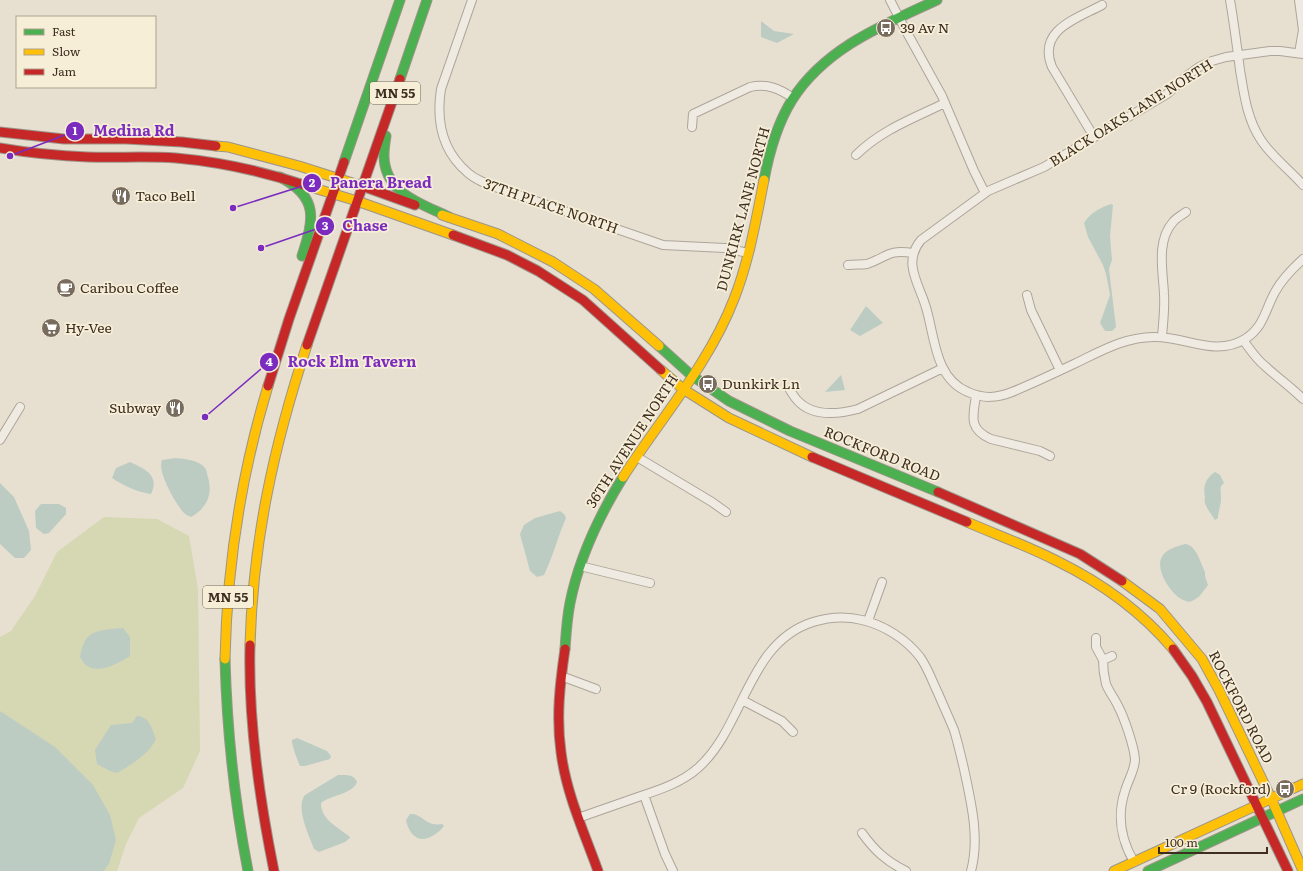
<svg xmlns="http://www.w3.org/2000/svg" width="1303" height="871" font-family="Literata,serif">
  <rect width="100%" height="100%" fill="#e7e0d1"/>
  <!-- green -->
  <path fill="#d6d7b3" d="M 104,517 L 157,519 L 189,536 L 198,589 L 200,751 L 183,788 L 139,818 L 126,844 L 117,871 L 104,871 L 109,864 L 0,711 L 0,637 L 11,631 L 35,596 L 57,552 Z"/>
  <!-- water -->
  <path fill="#bcccc2" d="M 761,21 L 774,31 L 794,34 L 777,43 L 761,37 Z
    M 1111,204 L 1113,205 L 1110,236 L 1112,260 L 1109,269 L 1116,327 L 1112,331 L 1105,331 L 1100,323 L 1110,295 L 1106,274 L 1103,265 L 1088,237 L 1084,223 C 1089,214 1101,207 1111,204 Z
    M 866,306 L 883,323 L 860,336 L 850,330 Z
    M 841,375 L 845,390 L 825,392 Z
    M 176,458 C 185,459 199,460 205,468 C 207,470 207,475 208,477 C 213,495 207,508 191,517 C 188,516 185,514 183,512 C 175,502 157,472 162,460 Z
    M 130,462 C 145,469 160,475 151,494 C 137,492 124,486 112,478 L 116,468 Z
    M 1215,472 L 1220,475 L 1224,483 L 1221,486 C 1220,490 1221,494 1221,499 C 1221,505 1218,512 1218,518 L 1215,520 C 1212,515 1206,508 1205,503 C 1204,501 1205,499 1205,497 C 1203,486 1205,479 1215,472 Z
    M 0,483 L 14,497 L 29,531 L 31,550 L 24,558 L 15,558 L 0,544 Z
    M 41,504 L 59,504 L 66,508 L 66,514 L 49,533 L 44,534 L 36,528 L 35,511 Z
    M 560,511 L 564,514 L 566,518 C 558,536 553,557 544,575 L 537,577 L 530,571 L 520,534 L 524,525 L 535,518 Z
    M 1185,544 C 1196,544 1201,564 1205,572 L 1205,576 L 1208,585 C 1202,593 1199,599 1189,602 C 1185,601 1181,599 1178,597 C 1168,589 1154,567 1163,555 C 1167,549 1178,546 1185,544 Z
    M 123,628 L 130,637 L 130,656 C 119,663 98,675 86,665 C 83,663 82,660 80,657 C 81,652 82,646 85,641 C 91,629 111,629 123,628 Z
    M 0,711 L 55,747 L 93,785 L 110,815 L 116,840 L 109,864 L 104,871 L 0,871 Z
    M 137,716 C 150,717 152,729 156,739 C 148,755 132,764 117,773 L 110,771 L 97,764 L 95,750 L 111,725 L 132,723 Z
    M 297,738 L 327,751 L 331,756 L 330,759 L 305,766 L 300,766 C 298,762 291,743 292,740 Z
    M 338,775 C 346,775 354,774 357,782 C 353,794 331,795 321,803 C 321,819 337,827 349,836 L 350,838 L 345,842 L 319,852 L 314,849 C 309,835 295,808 305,795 Z
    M 410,814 C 423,813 425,827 442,824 L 444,826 C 441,830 438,832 434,835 C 419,845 409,835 406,820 Z"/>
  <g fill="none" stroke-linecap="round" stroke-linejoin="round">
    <!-- street casing -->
    <g stroke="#ada599" stroke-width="10">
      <path id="street" d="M 472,0 L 441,89 C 436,121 442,151 468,173 C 476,180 487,184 498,188 L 663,245 L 725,248 L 748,253
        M 890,0 L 905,29 L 942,96 L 974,171 L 985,193
        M 1230,0 C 1234,23 1237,47 1240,70 C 1244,94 1247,119 1261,140 C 1272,157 1289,169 1303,185
        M 1299,0 L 1303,30 L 1299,53
        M 1303,54 L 1280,51 L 1270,51 L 1226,57 L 1212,61 L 1199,67 L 1188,75 L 1167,94 L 1044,167 L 988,191 L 921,240 C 901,264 921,286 927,311 C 935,340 936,379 968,392 C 984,399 997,398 1012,392 C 1034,383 1055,373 1076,363 C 1101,351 1127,336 1156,337 C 1187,337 1215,357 1245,339 C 1264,327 1265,310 1275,292 C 1282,279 1292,269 1303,259
        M 692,127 L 693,114 L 750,87 C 767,83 780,89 793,98
        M 1094,137 L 1052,67 C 1037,30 1076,19 1102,5
        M 856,155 C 881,130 914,118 945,103
        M 848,265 C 854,264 861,265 867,264 C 888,257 887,249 913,253
        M 1027,295 L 1031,310 L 1060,370
        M 1162,337 C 1163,323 1165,308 1164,294 C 1163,271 1156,241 1173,222 C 1176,218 1182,215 1186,212
        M 1243,340 C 1250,349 1256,359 1265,366 C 1278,378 1291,387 1303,399
        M 790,390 C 792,393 794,397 797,400 C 812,417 839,414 858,409 L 943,368
        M 976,396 C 973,416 968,429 991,439 L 1040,451 L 1050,456
        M 0,440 L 20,407
        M 637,457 L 712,502 L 726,512
        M 580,566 L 650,583
        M 868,621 L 882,582
        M 1096,638 L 1096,647 L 1103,660
        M 1112,656 L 1103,660 C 1103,668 1104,676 1106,684 C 1109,692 1115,699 1118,706 C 1124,717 1134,746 1135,759 C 1135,770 1128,780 1125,791 C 1117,815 1121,840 1134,862
        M 561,676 L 596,689
        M 742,700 L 782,721 L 793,732
        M 644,795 L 665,854 L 673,871
        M 578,818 C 598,811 618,804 638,797 C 659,790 681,783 698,768 C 745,726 747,643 813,622 C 829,617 846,616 862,620 C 884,625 906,639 920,657 C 928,668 932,681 938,693 C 943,705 949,718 954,730 C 958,743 961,756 964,769 C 971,802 980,838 971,871
        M 862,833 C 875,851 886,861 906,871"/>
    </g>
    <!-- fast casing -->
    <g stroke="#9c958a" stroke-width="11">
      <path id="fast" d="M 400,79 L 427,0
        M 386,136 C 385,142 384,149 384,155 C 384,193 420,203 449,217
        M 344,162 L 400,0
        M 280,177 C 319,197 314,219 302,256
        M 764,180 C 769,153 777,124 792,100 C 825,48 883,25 937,0
        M 659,346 L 691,375 L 729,401 L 790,431 L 938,492
        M 565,649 C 566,633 567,618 570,603 C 579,558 599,516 623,477
        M 225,659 C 227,732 234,799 248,871
        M 1148,871 L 1303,799"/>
    </g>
    <!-- slow casing -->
    <g stroke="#9c958a" stroke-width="11">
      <path id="slow" d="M 216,146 L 228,147 L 299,166 L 365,187
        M 304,185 L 357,201 L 453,235
        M 442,215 L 498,234 L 553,262 L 594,289 L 659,346
        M 661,370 L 683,389 L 729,418 L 812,457
        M 623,477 C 661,418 709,364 734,299 C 749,261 756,220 764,180
        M 967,522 C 997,535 1028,546 1057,561 C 1102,583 1141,611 1173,649
        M 1122,581 L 1160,609 L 1202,659 L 1219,690 L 1271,798 L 1303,871
        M 250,645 C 253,540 274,445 307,345
        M 225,659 C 227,566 241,475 268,386
        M 1114,871 L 1303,784"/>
    </g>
    <!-- jam casing -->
    <g stroke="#9c958a" stroke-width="11">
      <path id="jam" d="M 0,132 L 64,139 L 126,139 L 182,142 L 216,146
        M 0,148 C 29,153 59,156 88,157 C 117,158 147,156 176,158 C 220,162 262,171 304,185
        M 365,187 L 415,205
        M 453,235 L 507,255 L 538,271 L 583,300 L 661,370
        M 307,345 L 400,79
        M 268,386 L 289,319 L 344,162
        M 812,457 L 967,522
        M 938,492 L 1080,554 L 1122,581
        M 250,645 C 248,721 259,797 274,871
        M 565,649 C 560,683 556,717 561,752 C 566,793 584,832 598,871
        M 1173,649 L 1192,676 L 1207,702 L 1288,871"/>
    </g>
    <!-- street -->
    <use href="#street" stroke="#efebe3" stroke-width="8"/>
    <!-- fast -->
    <use href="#fast" stroke="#4caf50" stroke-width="9"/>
    <!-- slow -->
    <use href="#slow" stroke="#ffc107" stroke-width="9"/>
    <!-- jam -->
    <use href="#jam" stroke="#c62828" stroke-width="9"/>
  </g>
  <!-- icons -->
  <defs>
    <g id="bus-disc" transform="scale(1)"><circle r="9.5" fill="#786c5e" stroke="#f7eed8"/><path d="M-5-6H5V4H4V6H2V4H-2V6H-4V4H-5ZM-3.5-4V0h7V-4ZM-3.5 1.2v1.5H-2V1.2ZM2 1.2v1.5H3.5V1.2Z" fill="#fff"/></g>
    <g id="restaurant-disc" transform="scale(1)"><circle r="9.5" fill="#786c5e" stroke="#f7eed8"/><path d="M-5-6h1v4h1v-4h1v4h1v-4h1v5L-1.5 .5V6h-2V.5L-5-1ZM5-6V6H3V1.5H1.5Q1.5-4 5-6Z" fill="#fff"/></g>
    <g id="cafe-disc" transform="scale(1)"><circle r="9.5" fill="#786c5e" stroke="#f7eed8"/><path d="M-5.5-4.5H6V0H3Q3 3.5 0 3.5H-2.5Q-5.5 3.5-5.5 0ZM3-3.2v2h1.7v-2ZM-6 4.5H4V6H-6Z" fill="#fff"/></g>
    <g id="supermarket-disc" transform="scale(1)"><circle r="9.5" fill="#786c5e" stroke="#f7eed8"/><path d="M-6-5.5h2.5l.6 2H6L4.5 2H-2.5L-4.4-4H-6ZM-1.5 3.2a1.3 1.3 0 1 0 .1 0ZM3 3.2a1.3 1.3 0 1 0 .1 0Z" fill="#fff"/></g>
  </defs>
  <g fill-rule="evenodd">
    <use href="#bus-disc" x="886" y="28"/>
    <use href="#restaurant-disc" x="121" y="196"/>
    <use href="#cafe-disc" x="66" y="288"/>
    <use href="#supermarket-disc" x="51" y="328"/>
    <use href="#bus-disc" x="708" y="384"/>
    <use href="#restaurant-disc" x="175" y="408"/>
    <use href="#bus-disc" x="1285" y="789"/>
  </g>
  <g text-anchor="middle" stroke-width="3.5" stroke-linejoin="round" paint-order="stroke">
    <!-- shield labels -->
    <g fill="#f7eed8" stroke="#756857" stroke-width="1">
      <rect x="370" y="82" width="50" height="22" rx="3"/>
      <rect x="203" y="586" width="50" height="22" rx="3"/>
    </g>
    <g font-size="13" font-weight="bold" fill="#3d2e20">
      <text x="395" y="98">MN 55</text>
      <text x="228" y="602">MN 55</text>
    </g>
    <!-- poi labels -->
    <g font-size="14" fill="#3d2e20" stroke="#f7eed8" text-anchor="start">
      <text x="900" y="33">39 Av N</text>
      <text x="135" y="201">Taco Bell</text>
      <text x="80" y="293">Caribou Coffee</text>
      <text x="65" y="333">Hy-Vee</text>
      <text x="722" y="389">Dunkirk Ln</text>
      <text x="161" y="413" text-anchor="end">Subway</text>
      <text x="1271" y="794" text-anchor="end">Cr 9 (Rockford)</text>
    </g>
    <!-- street labels -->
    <g font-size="14" fill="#3d2e20" stroke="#f7eed8">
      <text transform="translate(1131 113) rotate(-32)" y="5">BLACK OAKS LANE NORTH</text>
      <text transform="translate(551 206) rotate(19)" y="5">37TH PLACE NORTH</text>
      <text transform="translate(743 209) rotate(-75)" y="5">DUNKIRK LANE NORTH</text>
      <text transform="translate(632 441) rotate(-57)" y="5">36TH AVENUE NORTH</text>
      <text transform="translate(882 454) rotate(22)" y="5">ROCKFORD ROAD</text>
      <text transform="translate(1241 707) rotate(63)" y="5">ROCKFORD ROAD</text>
    </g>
  </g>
  <!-- callouts -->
  <path fill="none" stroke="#7b2cbf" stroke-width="1.5" d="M10 156L75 131M233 208L312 183M261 248L325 226M205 417L269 362"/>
  <g fill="#7b2cbf" stroke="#f7eed8" stroke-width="1.5">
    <circle cx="10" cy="156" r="4"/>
    <circle cx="233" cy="208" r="4"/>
    <circle cx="261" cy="248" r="4"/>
    <circle cx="205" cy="417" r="4"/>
    <circle cx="75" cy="131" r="10"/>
    <circle cx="312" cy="183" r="10"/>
    <circle cx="325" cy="226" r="10"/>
    <circle cx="269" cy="362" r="10"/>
  </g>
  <g font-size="12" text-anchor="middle" font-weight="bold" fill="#fff">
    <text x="75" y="135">1</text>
    <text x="312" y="187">2</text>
    <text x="325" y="230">3</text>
    <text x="269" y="366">4</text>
  </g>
  <g font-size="15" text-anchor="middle" font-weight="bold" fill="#7b2cbf" stroke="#f7eed8" stroke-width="3.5" stroke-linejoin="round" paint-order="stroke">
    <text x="134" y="136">Medina Rd</text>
    <text x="381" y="188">Panera Bread</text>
    <text x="365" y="231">Chase</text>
    <text x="352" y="367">Rock Elm Tavern</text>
  </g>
  <!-- legend -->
  <rect x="16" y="16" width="140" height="72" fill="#f7eed8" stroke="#ada18e"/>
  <rect x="24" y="29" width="20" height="6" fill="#4caf50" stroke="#ada18e"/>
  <text x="52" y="36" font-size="12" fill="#3d2e20">Fast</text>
  <rect x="24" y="49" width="20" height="6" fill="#ffc107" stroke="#ada18e"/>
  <text x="52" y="56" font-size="12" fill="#3d2e20">Slow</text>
  <rect x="24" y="69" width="20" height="6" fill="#c62828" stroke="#ada18e"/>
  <text x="52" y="76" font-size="12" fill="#3d2e20">Jam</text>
  <!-- scale -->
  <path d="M1159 847v6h108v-6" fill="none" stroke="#3d2e20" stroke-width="2"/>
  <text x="1165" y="847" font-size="12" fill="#3d2e20" stroke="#f7eed8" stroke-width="3" paint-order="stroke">100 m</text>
</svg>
